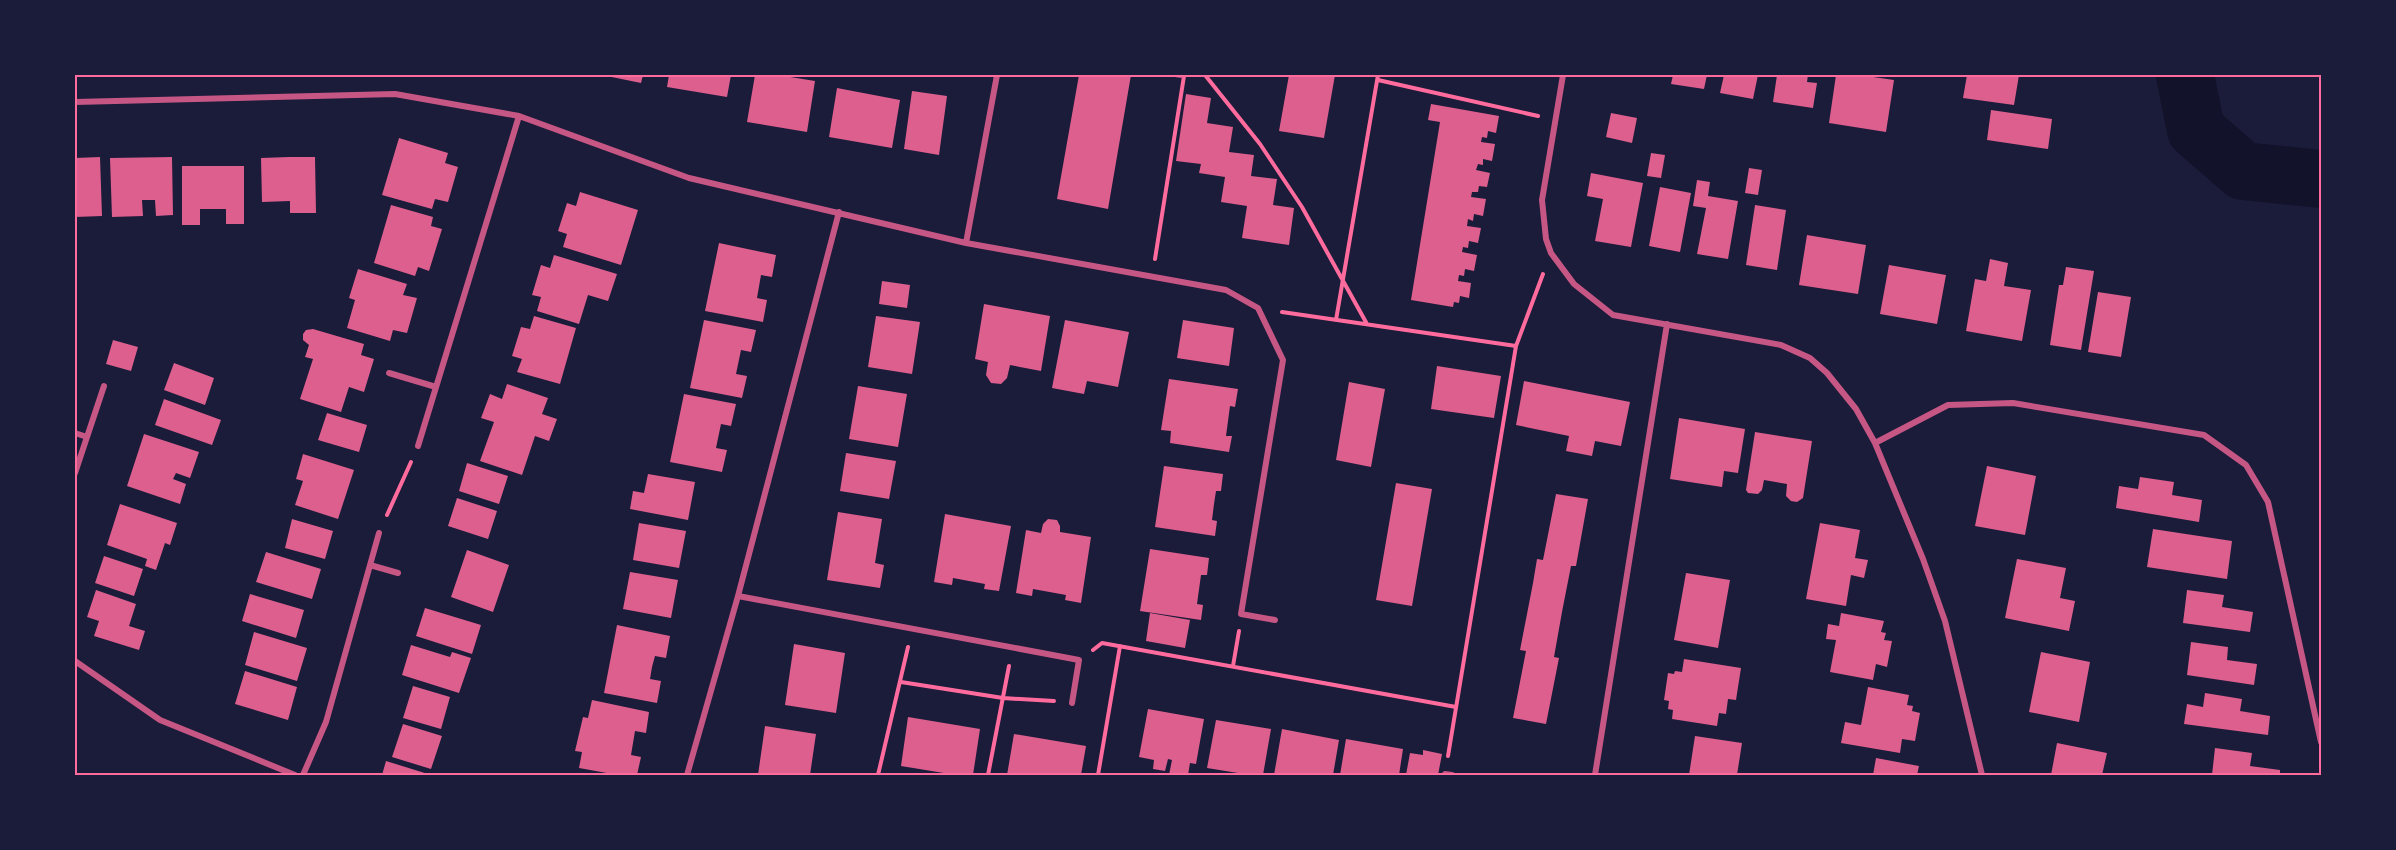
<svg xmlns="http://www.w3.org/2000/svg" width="2396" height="850" font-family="'DM Sans',sans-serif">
  <rect width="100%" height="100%" fill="#1b1b3a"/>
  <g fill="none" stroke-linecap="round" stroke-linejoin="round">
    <!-- river -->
    <path stroke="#12122b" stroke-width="58" d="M 2185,75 L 2196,130 L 2243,171 L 2321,179"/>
  </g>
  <!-- building -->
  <path fill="#dd5f8e" d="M 602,75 L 643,75 L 641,83 Z
    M 669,75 L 731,75 L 727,97 L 667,87 Z
    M 755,75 L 778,75 L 815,81 L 807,132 L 747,122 Z
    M 1079,75 L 1131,75 L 1108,209 L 1057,199 Z
    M 1289,75 L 1335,75 L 1324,138 L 1279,131 Z
    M 1673,75 L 1707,75 L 1704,89 L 1671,84 Z
    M 1724,75 L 1758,75 L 1753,99 L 1720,93 Z
    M 1777,75 L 1808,75 L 1807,82 L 1817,83 L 1813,108 L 1773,102 Z
    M 1836,75 L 1859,75 L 1894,80 L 1886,132 L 1829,123 Z
    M 1967,75 L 2019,75 L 2014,105 L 1963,98 Z
    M 837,88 L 900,100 L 892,148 L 829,137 Z
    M 912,91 L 947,96 L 939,155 L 904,149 Z
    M 1186,94 L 1211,98 L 1207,123 L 1233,127 L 1229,152 L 1254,155 L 1251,176 L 1277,179 L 1273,205 L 1294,208 L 1289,245 L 1242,238 L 1247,206 L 1221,202 L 1225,177 L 1199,173 L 1201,164 L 1176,161 Z
    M 1431,104 L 1499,116 L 1496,133 L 1488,131 L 1487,138 L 1482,137 L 1481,142 L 1495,144 L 1492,161 L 1483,159 L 1483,165 L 1478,164 L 1476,170 L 1490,173 L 1487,187 L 1479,186 L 1478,192 L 1472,192 L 1471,197 L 1486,199 L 1483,216 L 1474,214 L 1473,221 L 1468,219 L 1467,226 L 1481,228 L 1478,243 L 1469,241 L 1468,248 L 1463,247 L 1462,252 L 1477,255 L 1474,271 L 1465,269 L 1464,276 L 1459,275 L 1458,281 L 1471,283 L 1469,298 L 1460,296 L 1459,303 L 1454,302 L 1453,307 L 1411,300 L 1440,122 L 1428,120 Z
    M 1991,110 L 2052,119 L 2048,149 L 1987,140 Z
    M 1611,113 L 1637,118 L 1632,143 L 1606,137 Z
    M 399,138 L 448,153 L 445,163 L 458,167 L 448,202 L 435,199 L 432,209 L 382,195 Z
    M 1651,153 L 1665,155 L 1661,178 L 1647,176 Z
    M 100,157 L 102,216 L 75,217 L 75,158 Z
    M 172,157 L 173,215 L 156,216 L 155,200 L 142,200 L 143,216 L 112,217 L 110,158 Z
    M 289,157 L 315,157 L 316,213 L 290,213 L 290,201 L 262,202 L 261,158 Z
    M 182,166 L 244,166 L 244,224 L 226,224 L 226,209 L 200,209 L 200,225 L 182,225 Z
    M 1749,168 L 1762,170 L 1758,195 L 1745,193 Z
    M 1591,173 L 1643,183 L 1631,247 L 1595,241 L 1603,199 L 1587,196 Z
    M 1697,180 L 1710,182 L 1708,196 L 1738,201 L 1728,259 L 1697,254 L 1706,208 L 1693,206 Z
    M 1660,187 L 1691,193 L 1680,252 L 1649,246 Z
    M 580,192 L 638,210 L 621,265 L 563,247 L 567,234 L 558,231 L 567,203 L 576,206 Z
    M 391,205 L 433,217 L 431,226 L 442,229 L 429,271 L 418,267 L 415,276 L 374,263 Z
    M 1755,205 L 1786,210 L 1777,270 L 1746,265 Z
    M 1807,235 L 1866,245 L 1858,294 L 1799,285 Z
    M 719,243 L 776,255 L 772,277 L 761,275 L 757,298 L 767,300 L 763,322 L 705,311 Z
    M 554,255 L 617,274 L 608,301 L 588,295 L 579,324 L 537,311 L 541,297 L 532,295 L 541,265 L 550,268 Z
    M 1990,259 L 2008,263 L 2004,286 L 2031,290 L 2022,341 L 1966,331 L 1975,279 L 1986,281 Z
    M 1889,265 L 1946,275 L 1937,324 L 1880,314 Z
    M 2066,267 L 2094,271 L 2081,350 L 2050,345 L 2059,285 L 2063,285 Z
    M 358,269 L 407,284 L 403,295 L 417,298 L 407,333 L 393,330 L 390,341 L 347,328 L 355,300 L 349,298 Z
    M 882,281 L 910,285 L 907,308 L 879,304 Z
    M 2098,292 L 2131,297 L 2121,357 L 2088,352 Z
    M 984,304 L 1050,316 L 1041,371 L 1010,365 L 1007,378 L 1001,384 L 991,383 L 986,375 L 988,362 L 975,359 Z
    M 534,316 L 576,328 L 560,384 L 517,372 L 522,359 L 512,356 L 521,327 L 530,329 Z
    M 876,316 L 920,322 L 912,374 L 868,367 Z
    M 704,320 L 756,330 L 751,352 L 741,350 L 736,374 L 747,376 L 742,398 L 690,388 Z
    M 1065,320 L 1129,332 L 1118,387 L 1087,381 L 1084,394 L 1052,388 Z
    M 1183,320 L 1234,328 L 1229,366 L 1177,358 Z
    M 313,329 L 364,344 L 361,355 L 374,359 L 364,392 L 349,387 L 341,412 L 300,399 L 313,359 L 305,357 L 309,345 L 303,340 L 303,334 L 306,330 Z
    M 113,340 L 138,347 L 131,371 L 106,364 Z
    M 174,363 L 214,378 L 205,405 L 164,390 Z
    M 1437,366 L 1501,376 L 1494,418 L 1431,409 Z
    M 1169,379 L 1238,389 L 1235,407 L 1230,406 L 1226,436 L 1232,436 L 1229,452 L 1170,443 L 1171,431 L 1161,430 Z
    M 1524,381 L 1630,402 L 1621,446 L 1595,441 L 1592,456 L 1566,451 L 1569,436 L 1516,425 Z
    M 1349,382 L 1385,389 L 1371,467 L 1336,460 Z
    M 507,384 L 548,398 L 542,414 L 557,419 L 549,441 L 535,436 L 522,475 L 480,461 L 494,422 L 481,418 L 490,394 L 502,399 Z
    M 858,386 L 907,394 L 898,447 L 849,439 Z
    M 684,394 L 736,404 L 731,426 L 721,424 L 716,448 L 727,450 L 722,472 L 670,462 Z
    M 164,399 L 221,420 L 212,445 L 155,425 Z
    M 327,413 L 367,425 L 359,452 L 318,440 Z
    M 1679,418 L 1745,429 L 1738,473 L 1724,471 L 1722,487 L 1670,479 Z
    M 1755,432 L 1812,441 L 1803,498 L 1797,502 L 1791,501 L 1786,496 L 1787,484 L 1764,480 L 1762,490 L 1758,494 L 1748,493 L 1746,490 Z
    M 144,434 L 199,452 L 190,478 L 176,473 L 173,479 L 186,484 L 180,504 L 127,486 Z
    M 846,453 L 896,461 L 889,499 L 840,491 Z
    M 303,454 L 354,470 L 338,519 L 295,505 L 303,481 L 296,479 Z
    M 467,463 L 508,476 L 499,504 L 459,491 Z
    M 1164,466 L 1223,474 L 1221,491 L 1216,491 L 1214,504 L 1212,520 L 1217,521 L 1215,536 L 1155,527 Z
    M 1987,466 L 2036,476 L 2025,535 L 1975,526 Z
    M 648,474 L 695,482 L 688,520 L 630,509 L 633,491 L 644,493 Z
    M 2140,477 L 2174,482 L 2172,495 L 2202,500 L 2199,522 L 2116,508 L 2119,486 L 2138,489 Z
    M 1396,483 L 1432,489 L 1412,606 L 1376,600 Z
    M 1556,494 L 1588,499 L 1576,566 L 1571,566 L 1562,612 L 1554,657 L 1559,658 L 1546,724 L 1513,718 L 1526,651 L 1520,650 L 1533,583 L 1537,559 L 1543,560 Z
    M 457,498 L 497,511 L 488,539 L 448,526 Z
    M 120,504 L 177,523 L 170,545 L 165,543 L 156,570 L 145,566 L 147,559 L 107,545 Z
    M 838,512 L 882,519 L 875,563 L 884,565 L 880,588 L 827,580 Z
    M 945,514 L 1011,526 L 999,591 L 984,589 L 985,584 L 953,578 L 952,585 L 934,582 Z
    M 292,519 L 333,531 L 325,559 L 285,548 Z
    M 1048,519 L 1057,520 L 1060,526 L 1060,532 L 1091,537 L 1081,603 L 1065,600 L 1066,595 L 1033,589 L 1032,596 L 1016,593 L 1026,530 L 1041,533 L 1043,524 Z
    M 639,523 L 686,531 L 679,568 L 633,560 Z
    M 1820,523 L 1860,530 L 1855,558 L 1868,560 L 1864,578 L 1851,575 L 1846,606 L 1806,599 Z
    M 2153,529 L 2232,541 L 2227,579 L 2147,567 Z
    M 1150,549 L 1209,558 L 1207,575 L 1201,575 L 1197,604 L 1203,605 L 1201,620 L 1140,611 Z
    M 467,550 L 509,565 L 493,612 L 451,597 Z
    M 266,552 L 321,569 L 312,599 L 256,582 Z
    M 104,556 L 143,569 L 134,596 L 95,583 Z
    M 2017,559 L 2066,568 L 2060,598 L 2075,601 L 2069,631 L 2005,618 Z
    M 630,572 L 678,580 L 671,618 L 623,609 Z
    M 1686,573 L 1730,580 L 1718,648 L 1674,640 Z
    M 96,590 L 136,604 L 129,626 L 145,631 L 139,650 L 94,636 L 99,621 L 87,617 Z
    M 2187,590 L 2224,595 L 2222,607 L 2253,612 L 2250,632 L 2183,623 Z
    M 250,594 L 304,610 L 296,638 L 242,621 Z
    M 425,608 L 481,625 L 472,654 L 416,636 Z
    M 1150,613 L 1190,620 L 1185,648 L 1146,641 Z
    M 1841,613 L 1884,621 L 1881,632 L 1886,633 L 1884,640 L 1892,641 L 1890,651 L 1887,667 L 1876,664 L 1873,680 L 1830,672 L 1836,640 L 1826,639 L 1828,624 L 1839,626 Z
    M 617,625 L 670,636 L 666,658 L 655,656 L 652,667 L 650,679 L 661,681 L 657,703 L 604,693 Z
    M 254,632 L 307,648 L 297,681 L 245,665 Z
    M 2191,642 L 2228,647 L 2227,660 L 2257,664 L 2254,685 L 2187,675 Z
    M 794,644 L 845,653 L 836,713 L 785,705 Z
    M 411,645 L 450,657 L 452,652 L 471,658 L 459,693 L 402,675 Z
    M 2041,652 L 2090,662 L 2079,722 L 2029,712 Z
    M 1684,659 L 1741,668 L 1736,700 L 1728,699 L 1726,714 L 1719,713 L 1717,726 L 1672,719 L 1673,710 L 1668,709 L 1669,701 L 1664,700 L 1668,673 L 1674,674 L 1675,671 L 1682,672 Z
    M 245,671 L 297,687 L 288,720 L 235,704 Z
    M 413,686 L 450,697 L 441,729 L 403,718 Z
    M 1868,687 L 1909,695 L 1907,705 L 1913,706 L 1912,711 L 1920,713 L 1915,741 L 1902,739 L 1900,753 L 1841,743 L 1845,722 L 1861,725 Z
    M 2205,693 L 2242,699 L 2240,711 L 2270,716 L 2268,735 L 2184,724 L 2187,704 L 2203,707 Z
    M 592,700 L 649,712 L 646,733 L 635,731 L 631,755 L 641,757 L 637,775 L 618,775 L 579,768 L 582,752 L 575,751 L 583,717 L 588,718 Z
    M 1148,709 L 1204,719 L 1196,764 L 1190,763 L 1188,775 L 1169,775 L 1172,760 L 1168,759 L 1165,771 L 1153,769 L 1154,760 L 1139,757 Z
    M 908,717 L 980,729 L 973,775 L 956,775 L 901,766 Z
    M 1216,720 L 1271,729 L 1263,775 L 1237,775 L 1238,773 L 1207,768 Z
    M 403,724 L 442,736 L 431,769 L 392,757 Z
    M 765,726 L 816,734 L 810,775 L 758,775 Z
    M 1282,729 L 1339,740 L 1333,775 L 1274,775 Z
    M 1014,734 L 1086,746 L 1081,775 L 1007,775 Z
    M 1695,736 L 1742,743 L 1737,775 L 1689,775 Z
    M 1346,739 L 1403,749 L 1399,775 L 1340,775 Z
    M 2057,743 L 2107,753 L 2102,775 L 2051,775 Z
    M 2215,748 L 2252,753 L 2250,766 L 2280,770 L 2280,775 L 2212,775 Z
    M 1423,750 L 1442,754 L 1438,775 L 1406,775 L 1410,753 L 1423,755 Z
    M 1876,758 L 1919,766 L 1917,775 L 1873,775 Z
    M 386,761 L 428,774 L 428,775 L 382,775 Z"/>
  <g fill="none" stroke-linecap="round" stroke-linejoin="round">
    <!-- path -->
    <path stroke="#ff6b9d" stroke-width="4" d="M 1205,75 L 1260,144 L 1302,207 L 1367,324
      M 1378,80 L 1538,116
      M 1155,259 L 1184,76 L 1175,75
      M 1282,312 L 1516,346 L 1543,274
      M 1336,320 L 1378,75
      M 387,515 L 411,462
      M 1093,650 L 1102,643 L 1456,707
      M 1233,666 L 1239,631
      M 901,682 L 1003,698 L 1054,701
      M 1448,756 L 1516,346
      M 878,775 L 908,647
      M 988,775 L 1009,666
      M 1098,775 L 1120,646"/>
    <!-- minor -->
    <path stroke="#c65784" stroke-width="6" d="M 1563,75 L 1542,200 L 1546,239 L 1551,253 L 1574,284 L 1613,315 L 1781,345 L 1810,358 L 1827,373 L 1856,409 L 1875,443 L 1923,559 L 1945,621 L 1982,775
      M 75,102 L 395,94 L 519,116 L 689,178 L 966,243 L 1226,290 L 1258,308 L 1283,360 L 1241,614 L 1275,620
      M 966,243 L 997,75
      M 389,373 L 436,387
      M 75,433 L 87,437
      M 1875,443 L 1948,405 L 2013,403 L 2204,435 L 2246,465 L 2268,502 L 2321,742
      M 418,446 L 519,116
      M 75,473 L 104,386
      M 370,565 L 398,573
      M 738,596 L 1079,660 L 1072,703
      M 75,661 L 160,720 L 295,775
      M 1445,774 L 1452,775
      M 303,775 L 326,722 L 379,533
      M 687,775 L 738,596 L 839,212
      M 1595,775 L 1667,324"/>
  </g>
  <!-- border -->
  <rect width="2396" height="850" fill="none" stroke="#1b1b3a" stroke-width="153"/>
  <rect x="76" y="76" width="2244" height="698" fill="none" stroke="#ff6b9d" stroke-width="2"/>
</svg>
